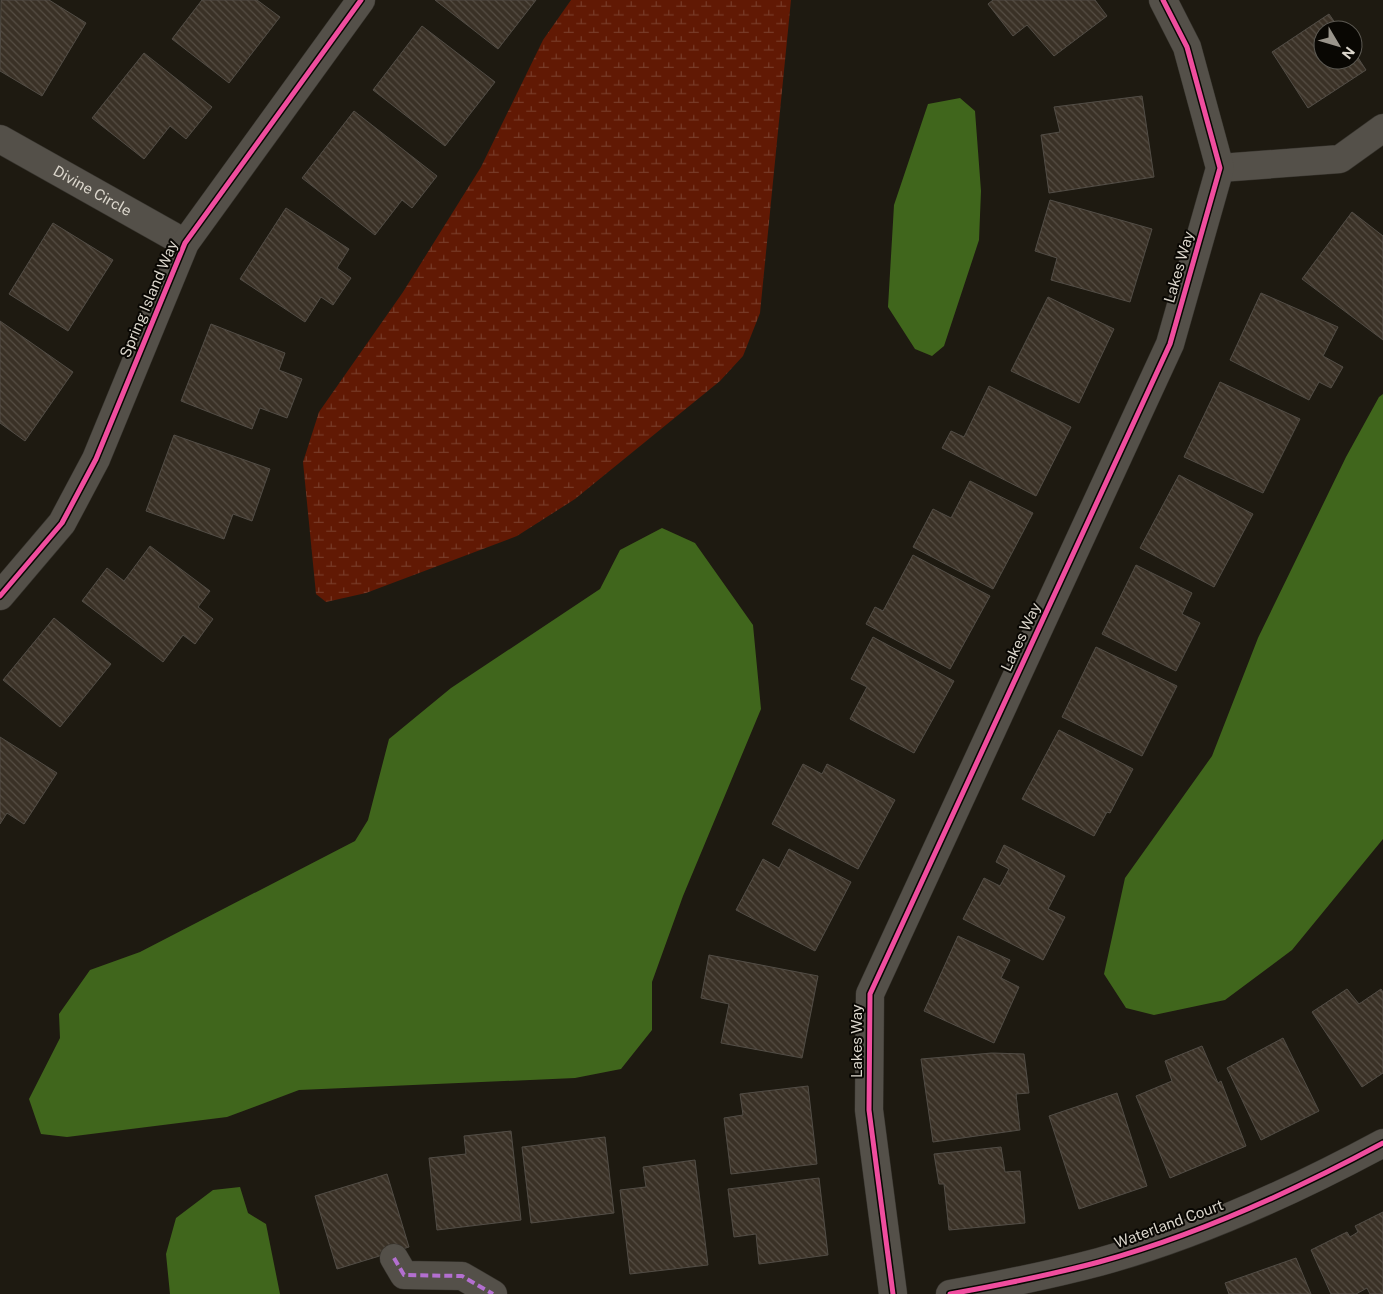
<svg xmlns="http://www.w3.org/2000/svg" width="1383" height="1294" font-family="'Public Sans',sans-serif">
  <defs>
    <pattern id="wetland-marsh" width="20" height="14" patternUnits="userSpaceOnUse" patternTransform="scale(1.25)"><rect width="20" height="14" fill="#611904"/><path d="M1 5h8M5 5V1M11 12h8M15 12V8" fill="none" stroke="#773a27"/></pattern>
    <pattern id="building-back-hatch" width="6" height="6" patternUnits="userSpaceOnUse" patternTransform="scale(1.25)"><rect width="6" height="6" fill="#3a3126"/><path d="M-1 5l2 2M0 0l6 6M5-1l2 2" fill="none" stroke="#564e44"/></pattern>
  </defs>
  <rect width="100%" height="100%" fill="#1e1a11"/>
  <!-- wetland -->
  <path fill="url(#wetland-marsh)" d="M 571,0 L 791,0 L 760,313 L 743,356 L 720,381 L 575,499 L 517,536 L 366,593 L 326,602 L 316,594 L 303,462 L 319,412 L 403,292 L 481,167 L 543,40 Z"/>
  <!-- water -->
  <path fill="#40661c" d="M 960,98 L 975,111 L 981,191 L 979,240 L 944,346 L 932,356 L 915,349 L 888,307 L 894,205 L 928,104 Z
    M 1383,394 L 1383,839 L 1292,950 L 1225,1000 L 1154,1015 L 1126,1008 L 1104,974 L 1125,878 L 1212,756 L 1258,638 L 1346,457 L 1379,397 Z
    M 662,528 L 695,543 L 753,625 L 761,709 L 683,896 L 652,982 L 652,1030 L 621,1069 L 575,1078 L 299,1090 L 227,1117 L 67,1137 L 41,1134 L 29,1099 L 60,1038 L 59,1014 L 90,970 L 140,952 L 355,841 L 368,820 L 389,739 L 451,688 L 600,589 L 620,550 Z
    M 240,1187 L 248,1213 L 266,1224 L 280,1294 L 170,1294 L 166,1254 L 176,1218 L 213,1190 Z"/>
  <!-- building -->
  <path fill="url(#building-back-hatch)" stroke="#524d46" d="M 1,0 L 49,0 L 86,23 L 42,96 L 0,71 Z
    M 202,0 L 257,0 L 280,17 L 229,83 L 172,39 Z
    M 435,0 L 536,0 L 498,49 Z
    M 993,0 L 1095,0 L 1107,16 L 1054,56 L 1027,25 L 1013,36 L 988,4 Z
    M 1329,14 L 1340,30 L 1323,30 L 1323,60 L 1353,60 L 1353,50 L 1366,70 L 1308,108 L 1272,52 Z
    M 422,26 L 495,82 L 445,146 L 373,90 Z
    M 144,53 L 212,107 L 186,139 L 170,126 L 144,159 L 92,118 Z
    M 1142,96 L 1154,177 L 1049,193 L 1041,135 L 1060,132 L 1054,107 Z
    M 354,111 L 437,176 L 412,208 L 402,200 L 375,235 L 302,178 Z
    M 1050,200 L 1152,229 L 1130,302 L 1051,280 L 1057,258 L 1035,251 Z
    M 286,208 L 349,249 L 337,268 L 351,278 L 333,305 L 321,297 L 305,322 L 240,279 Z
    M 1352,212 L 1383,236 L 1383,340 L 1302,279 Z
    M 53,223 L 113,260 L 68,331 L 9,294 Z
    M 1261,293 L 1338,327 L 1323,356 L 1343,367 L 1331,388 L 1319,382 L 1309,400 L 1230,360 Z
    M 1048,297 L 1114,329 L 1079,403 L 1011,371 Z
    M 0,321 L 73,372 L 25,441 L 0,423 Z
    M 211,324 L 285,353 L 279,370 L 302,379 L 287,418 L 260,408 L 252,429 L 181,401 Z
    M 1220,382 L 1300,419 L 1263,493 L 1184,457 Z
    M 989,386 L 1071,427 L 1036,496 L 942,448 L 951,431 L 964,437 Z
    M 174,435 L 270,469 L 252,521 L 233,514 L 224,539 L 146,511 Z
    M 1179,475 L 1253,514 L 1214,587 L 1140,548 Z
    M 970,481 L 1033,513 L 993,589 L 913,547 L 933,509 L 951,518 Z
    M 150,546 L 210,591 L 198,607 L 213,619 L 195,644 L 183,635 L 163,662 L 82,601 L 107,568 L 124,581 Z
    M 913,555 L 990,596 L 950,669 L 866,624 L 875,607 L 883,611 Z
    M 1136,565 L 1192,593 L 1182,614 L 1200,623 L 1176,671 L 1102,634 Z
    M 54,618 L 111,664 L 60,727 L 3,680 Z
    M 873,637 L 954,681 L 914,753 L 850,719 L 867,687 L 851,679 Z
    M 1096,647 L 1177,686 L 1142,756 L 1062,717 Z
    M 1059,730 L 1133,769 L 1110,813 L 1107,812 L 1094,836 L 1022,799 Z
    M 0,737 L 57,773 L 24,824 L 7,813 L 0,824 Z
    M 803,764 L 822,774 L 827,764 L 895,800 L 858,869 L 772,824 Z
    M 1004,845 L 1065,876 L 1048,909 L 1065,917 L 1043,960 L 963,919 L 984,878 L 1000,886 L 1009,869 L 996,862 Z
    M 789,849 L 851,882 L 815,951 L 736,910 L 763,859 L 779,868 Z
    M 958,936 L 1010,960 L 1001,978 L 1019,987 L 994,1043 L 924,1011 Z
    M 709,955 L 818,976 L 802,1058 L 721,1043 L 729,1004 L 701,998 Z
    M 1347,989 L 1359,1004 L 1381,989 L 1383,992 L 1383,1073 L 1362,1087 L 1312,1012 Z
    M 1283,1038 L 1319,1111 L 1261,1140 L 1227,1068 Z
    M 1202,1046 L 1218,1083 L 1221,1081 L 1246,1146 L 1170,1178 L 1136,1096 L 1172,1081 L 1165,1061 Z
    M 992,1053 L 1024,1054 L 1029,1093 L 1016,1094 L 1020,1130 L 933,1142 L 921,1059 Z
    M 808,1086 L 817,1164 L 731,1174 L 724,1118 L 743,1115 L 740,1094 Z
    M 1117,1093 L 1147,1186 L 1079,1209 L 1049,1116 Z
    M 511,1131 L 521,1220 L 437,1230 L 429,1158 L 466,1154 L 464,1136 Z
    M 605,1137 L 614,1213 L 531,1223 L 522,1147 Z
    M 1001,1147 L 1005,1172 L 1020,1171 L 1025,1223 L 949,1230 L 944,1184 L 939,1184 L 934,1154 Z
    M 695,1160 L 708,1265 L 630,1274 L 620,1190 L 646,1187 L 643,1167 Z
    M 387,1174 L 409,1247 L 337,1269 L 315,1196 Z
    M 819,1178 L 828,1255 L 759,1264 L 756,1234 L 734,1237 L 728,1189 Z
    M 1383,1212 L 1383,1294 L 1370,1294 L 1367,1288 L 1356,1294 L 1331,1294 L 1311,1250 L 1347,1232 L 1350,1237 L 1358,1232 L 1355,1226 Z
    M 1296,1258 L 1311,1294 L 1229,1294 L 1225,1283 Z"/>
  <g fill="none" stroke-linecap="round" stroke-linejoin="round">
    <!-- minor casing -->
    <g stroke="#36332d" stroke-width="29">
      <g id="minor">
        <path id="s1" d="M 0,139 L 185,243"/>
        <path d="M 1220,168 L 1340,159 L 1383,128"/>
        <path d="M 0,596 L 62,523 L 96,459 L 185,243 L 361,0"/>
        <path d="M 394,1258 L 404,1275 L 462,1276 L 493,1294"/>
        <path d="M 893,1294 L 869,1110 L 870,994 L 1170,344 L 1220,168 L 1187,47 L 1163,0"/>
        <path d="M 950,1294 C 1000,1285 1050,1275 1099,1262 C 1198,1235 1294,1191 1383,1143"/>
      </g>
    </g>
    <!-- minor -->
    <use href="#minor" stroke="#545049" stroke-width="28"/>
    <!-- quiet -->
    <path stroke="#b36fd0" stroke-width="4" stroke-dasharray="8 4" stroke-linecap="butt" d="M 394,1258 L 404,1275 L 462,1276 L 493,1294"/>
    <!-- cycleway casing -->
    <g stroke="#090703" stroke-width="8">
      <path id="cycleway" d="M 0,596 L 62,523 L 96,459 L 185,243 L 361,0
        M 893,1294 L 869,1110 L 870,994 L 1170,344 L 1220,168 L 1187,47 L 1163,0
        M 950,1294 C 1000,1285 1050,1275 1099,1262 C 1198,1235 1294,1191 1383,1143"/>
    </g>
    <!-- cycleway -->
    <use href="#cycleway" stroke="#ef4d9e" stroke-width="5"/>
  </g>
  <g text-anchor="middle" stroke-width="4" stroke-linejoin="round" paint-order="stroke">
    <!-- street labels -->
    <g font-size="15" fill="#dbd6cc" stroke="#090703">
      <text dy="5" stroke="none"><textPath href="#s1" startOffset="106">Divine Circle</textPath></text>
      <text transform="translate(1179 267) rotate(-74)" y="5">Lakes Way</text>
      <text transform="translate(149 299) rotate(-67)" y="5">Spring Island Way</text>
      <text transform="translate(1021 637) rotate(-65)" y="5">Lakes Way</text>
      <text transform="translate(857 1041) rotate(-90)" y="5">Lakes Way</text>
      <text transform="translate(1169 1224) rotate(-20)" y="5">Waterland Court</text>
    </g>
  </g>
  <!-- north arrow -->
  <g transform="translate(1338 45) rotate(128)"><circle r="24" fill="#090703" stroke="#5d5a53"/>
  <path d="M0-4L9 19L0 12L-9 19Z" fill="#99948b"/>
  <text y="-8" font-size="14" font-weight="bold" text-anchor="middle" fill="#dbd6cc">N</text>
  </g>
</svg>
